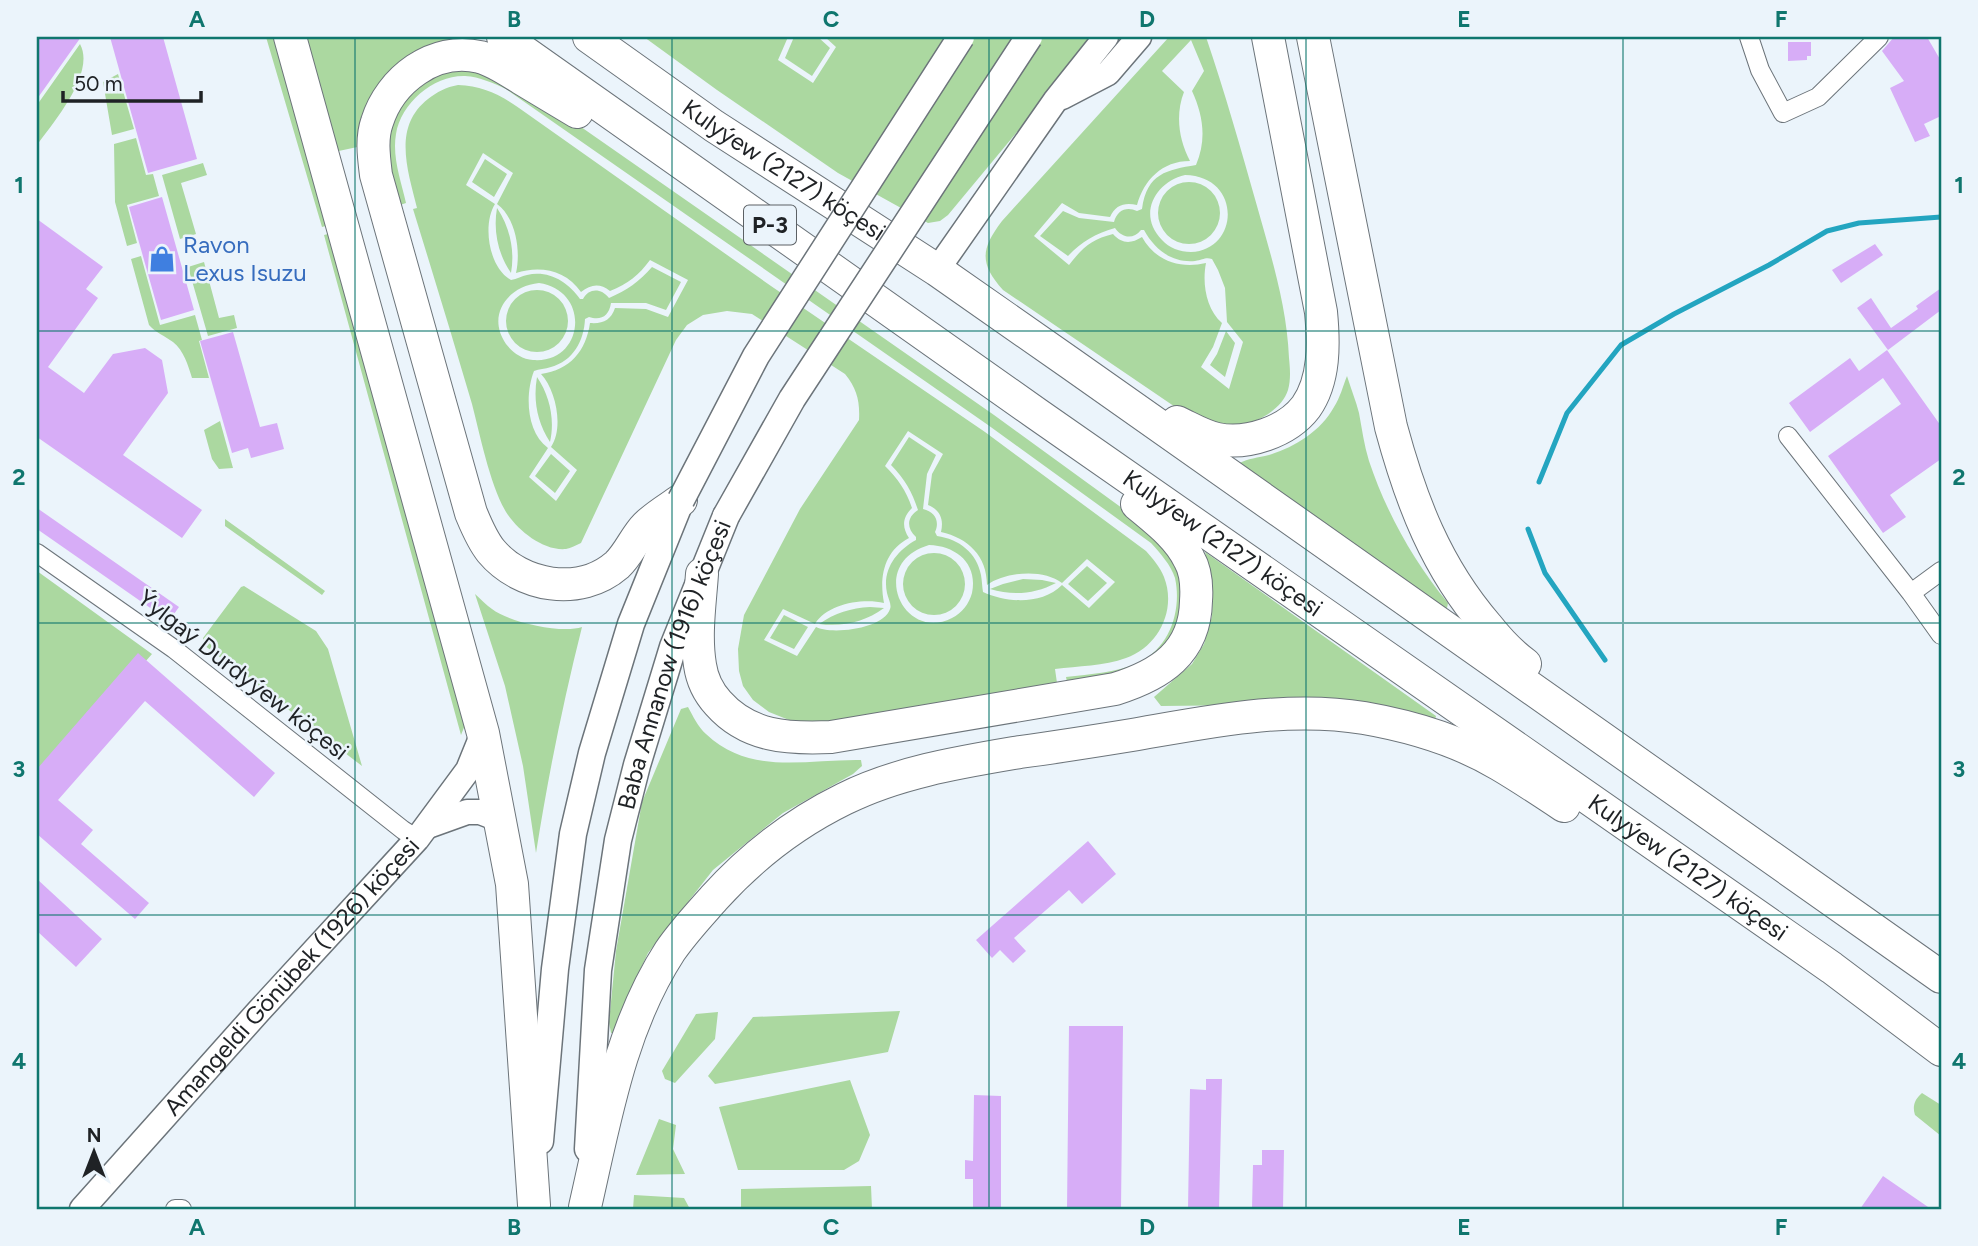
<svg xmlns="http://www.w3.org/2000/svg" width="1978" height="1246" font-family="Figtree,sans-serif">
  <rect width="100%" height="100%" fill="#ebf4fb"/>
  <!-- green -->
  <path fill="#abd8a0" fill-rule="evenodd" d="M 266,37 L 279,37 L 333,224 L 322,227 Z
    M 301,37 L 474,37 L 477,39 L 474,41 L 457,42 L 362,146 L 334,152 Z
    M 644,37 L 788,37 L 778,60 L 813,83 L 836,47 L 825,37 L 1096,37 L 948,215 L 940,221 L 928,223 L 838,173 L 717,90 Z
    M 794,37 L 818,37 L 830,48 L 812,76 L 785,58 Z
    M 1169,37 L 1206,37 C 1225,93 1241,149 1257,206 C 1271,256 1287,306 1289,358 C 1290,368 1291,379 1288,390 C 1280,415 1242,431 1217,426 C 1207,424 1196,419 1187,415 L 1003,290 C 979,263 981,249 1002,221 ZM 1191,40 L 1204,71 L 1192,91 C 1203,115 1207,139 1196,165 C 1167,170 1147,173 1142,209 L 1137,211 C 1127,206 1117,210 1114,222 L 1079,218 L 1063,211 L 1040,236 L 1068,256 C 1082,241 1095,234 1115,228 C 1122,238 1133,240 1141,230 L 1144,230 C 1155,250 1172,263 1195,261 C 1203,260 1205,257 1212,259 L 1218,270 L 1225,288 L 1227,322 L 1243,342 L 1229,389 L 1201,367 L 1213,347 L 1222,323 C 1206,309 1202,283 1206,263 C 1180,269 1155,261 1142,237 C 1131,244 1122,244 1113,234 C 1092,239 1082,248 1069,265 L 1034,236 L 1062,203 L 1079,213 L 1110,217 C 1115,205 1125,202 1137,205 C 1144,180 1162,161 1190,161 C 1179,140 1175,115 1184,92 L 1162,71 ZM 1185,175 C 1242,176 1240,250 1191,252 C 1180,252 1169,248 1162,240 C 1137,215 1155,182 1185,175 Z
    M 80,44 C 96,73 53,123 37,145 L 37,105 Z
    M 467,66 L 528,90 L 994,415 L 1144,524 L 1178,559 L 1184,620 L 1152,665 L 1068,687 L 1066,677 C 1090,674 1117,673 1140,662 C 1170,647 1182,610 1175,578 C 1171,565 1160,553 1151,543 L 988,425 L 506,89 C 493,83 480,77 465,76 C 434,75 401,103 396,134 C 392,157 401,181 406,203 L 397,206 L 391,181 L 388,120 L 424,78 Z
    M 118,74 L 134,129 L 112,135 L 103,82 Z
    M 458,85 C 482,86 499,94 519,108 L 771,286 L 985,432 L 1146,551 C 1153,559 1160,567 1164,577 C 1177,610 1158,647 1126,658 C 1104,666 1078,666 1055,669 L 1058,690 L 830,724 L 794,722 L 769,712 L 753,700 L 743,686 L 739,671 L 738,649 L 744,615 L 800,509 L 859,420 C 860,401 857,389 845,374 L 752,314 L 727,311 L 703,315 L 687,325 L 676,340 L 581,543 C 576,545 571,548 566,549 C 544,551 520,532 508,515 C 491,490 480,435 472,404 C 453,339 433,274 413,209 L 417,208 C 408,171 392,127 428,99 C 437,92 446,87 458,85 ZM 483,153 L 513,173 L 497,204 C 516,218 521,251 516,273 C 540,265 566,270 581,292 C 591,284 600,283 610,291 C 628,284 639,275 650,260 L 688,280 L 668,317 L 646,309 L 615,308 C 611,320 603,324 590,323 C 586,351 570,370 541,374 C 556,390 564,428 551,447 L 577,470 L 556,501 L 529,477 L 548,448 C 526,432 525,394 534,371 C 539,369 545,369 551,367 C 573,361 584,341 585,319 L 589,317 C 601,321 609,316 611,303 L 646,303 L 666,310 L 681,282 L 652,267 C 639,282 627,290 609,298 C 601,288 589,288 583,299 L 580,299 C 568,282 549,270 527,275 C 522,276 517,279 511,280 C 489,268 482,225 495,204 L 466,185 ZM 539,283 C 592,291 584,364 533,360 C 522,359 513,353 506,344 C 486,315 508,286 539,283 ZM 908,431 L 943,454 L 932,474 L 928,505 C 940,510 944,519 941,532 C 968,538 987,556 987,585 C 1005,572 1043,568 1062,583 L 1087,559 L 1115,582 L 1089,608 L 1062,585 C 1042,605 1007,603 983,592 C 982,586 982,581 981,575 C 977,553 959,539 937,536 L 935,532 C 940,521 935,512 923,509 L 927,474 L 936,455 L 909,437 L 891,465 C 905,479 912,492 918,510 C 907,517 906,528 916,537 L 916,540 C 896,551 882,570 887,593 C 888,598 892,605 890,609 C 884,629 831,635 816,627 L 797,656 L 764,640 L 783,609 L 815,624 C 827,604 862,598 884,603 C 879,577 884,551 909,538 C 902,527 902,518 912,508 C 906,490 898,479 885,466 ZM 929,545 C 957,546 978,564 972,593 C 969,604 962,613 952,618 C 903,643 867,563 929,545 Z
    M 136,138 L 146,175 L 153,174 L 159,196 L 127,205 L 137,243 L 127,246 L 115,202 L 114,144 Z
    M 485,159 L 507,174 L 494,197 L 472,182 Z
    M 203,163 L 207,175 L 181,183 L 196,234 L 180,239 L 162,175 Z
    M1158 213a31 31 0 1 1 62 0a31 31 0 1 1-62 0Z
    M 497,208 C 510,227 515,251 511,273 C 498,254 493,231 497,208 Z
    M 336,232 L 467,720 L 461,735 L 324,235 Z
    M 141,256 L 160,325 L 195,315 L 202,340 L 199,341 L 209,378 L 192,378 C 188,365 184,351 173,342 C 165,336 156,333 149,325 L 131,259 Z
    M 204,262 L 219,318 L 234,315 L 237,328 L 208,336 L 188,267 Z
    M506 321a31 31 0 1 1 62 0a31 31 0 1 1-62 0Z
    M 1226,331 L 1235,343 L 1225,377 L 1210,365 L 1217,354 Z
    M 1347,376 C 1351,389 1356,401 1359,413 C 1362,429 1364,445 1369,461 C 1386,512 1414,562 1448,603 L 1447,608 L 1442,611 L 1238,464 C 1248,458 1258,458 1269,455 C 1295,447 1321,431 1334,407 C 1340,398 1343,386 1347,376 Z
    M 537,377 C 550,396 555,420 550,442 C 537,422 533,400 537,377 Z
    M 220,421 L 233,468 L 219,469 L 212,459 L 204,430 Z
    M 551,454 L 570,471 L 555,493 L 535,476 Z
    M 225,519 L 325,591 L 322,595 L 225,526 Z
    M 1205,552 L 1436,716 L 1435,720 L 1256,705 L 1161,706 L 1154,697 L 1192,664 L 1204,644 L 1212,616 L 1213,586 Z
    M903 584a31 31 0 1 1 62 0a31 31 0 1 1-62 0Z
    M 1087,566 L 1107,583 L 1088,601 L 1068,584 Z
    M 37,571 L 152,654 L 37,786 Z
    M 1023,579 L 1042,580 L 1056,583 C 1035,594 1013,596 990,589 L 1003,584 Z
    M 244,586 L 316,631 L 328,649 L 362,766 L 204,645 L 203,638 L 241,587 Z
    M 475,594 C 481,599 486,605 492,609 C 509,622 561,634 582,627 C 563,702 548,777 536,853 L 523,766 L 505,686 Z
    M 870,607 L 884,608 C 865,622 843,627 819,624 C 835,613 851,608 870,607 Z
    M 784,615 L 808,627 L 794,649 L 770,638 Z
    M 688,707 C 693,716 698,727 706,734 C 751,776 805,759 861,760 L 862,766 L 853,774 L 783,813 L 713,870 L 648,953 L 630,991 L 623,1017 L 615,1033 L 611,1033 L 609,1022 L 616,951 L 642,802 L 681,709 Z
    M 900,1011 L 888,1052 L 715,1084 L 708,1076 L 753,1017 Z
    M 718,1012 L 715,1039 L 675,1083 L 665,1079 L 662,1071 L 696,1014 Z
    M 850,1080 L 870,1135 L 859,1161 L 844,1170 L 738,1170 L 719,1107 Z
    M 1922,1093 L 1941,1105 L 1941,1136 L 1915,1115 C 1912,1106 1915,1099 1922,1093 Z
    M 659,1119 L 676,1125 L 673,1149 L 685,1174 L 636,1175 Z
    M 871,1186 L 872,1209 L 741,1209 L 741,1189 Z
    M 634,1195 L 684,1198 L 690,1209 L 633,1209 Z"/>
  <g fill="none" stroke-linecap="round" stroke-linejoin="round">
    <!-- stream -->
    <path stroke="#23a5c0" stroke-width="5" d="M 1539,482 L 1567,413 L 1621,345 L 1674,314 L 1769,265 L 1827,231 L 1859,223 L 1941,217
      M 1528,529 L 1545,573 L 1605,660"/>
  </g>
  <!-- building -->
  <path fill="#d7adf7" d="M 37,37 L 81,37 L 37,99 Z
    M 110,37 L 163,37 L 197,159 L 148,173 Z
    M 1894,37 L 1927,37 L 1941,61 L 1941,116 L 1924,124 L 1930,136 L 1915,142 L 1890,88 L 1904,81 L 1882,51 Z
    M 1788,42 L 1811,42 L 1811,56 L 1807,56 L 1807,60 L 1788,61 Z
    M 162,197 L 194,310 L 161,320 L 129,207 Z
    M 37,219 L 103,267 L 86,289 L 98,298 L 48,367 L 84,393 L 113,354 L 145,348 L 162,360 L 168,393 L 123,455 L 202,510 L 182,538 L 37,437 Z
    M 1875,244 L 1883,255 L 1841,283 L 1832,270 Z
    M 1941,288 L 1941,310 L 1888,350 L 1857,308 L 1871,298 L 1891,328 L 1918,309 L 1916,306 Z
    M 233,332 L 260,427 L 277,423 L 284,449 L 251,458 L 248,448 L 232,453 L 200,341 Z
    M 1887,350 L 1941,426 L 1941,459 L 1890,495 L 1906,517 L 1883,533 L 1828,456 L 1901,404 L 1883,378 L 1810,432 L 1789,403 L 1850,358 L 1859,371 Z
    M 37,508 L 179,607 L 169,621 L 37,529 Z
    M 138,653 L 275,773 L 254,797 L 145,701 L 58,800 L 93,830 L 81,844 L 149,903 L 135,919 L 37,834 L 37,769 Z
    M 1088,841 L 1116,874 L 1082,904 L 1069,890 L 1014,938 L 1026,951 L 1013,963 L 1000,950 L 992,958 L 976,940 Z
    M 37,879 L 102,939 L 76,967 L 37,931 Z
    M 1069,1026 L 1123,1026 L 1121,1209 L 1067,1209 Z
    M 1206,1079 L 1222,1079 L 1219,1209 L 1188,1209 L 1190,1089 L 1206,1090 Z
    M 974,1095 L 1001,1096 L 1001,1209 L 973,1209 L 973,1179 L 965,1179 L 965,1160 L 973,1161 Z
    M 1262,1150 L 1284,1150 L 1283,1209 L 1252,1209 L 1253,1165 L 1262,1165 Z
    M 1883,1176 L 1931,1209 L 1860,1209 Z"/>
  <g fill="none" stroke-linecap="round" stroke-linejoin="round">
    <!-- street casing -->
    <g stroke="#6c747a" stroke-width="20">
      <path id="street" d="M 1749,37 L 1760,70 L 1783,113 L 1818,97 L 1879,37
        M 1788,436 L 1911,593 L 1941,635
        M 37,553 L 174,649 L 403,830 L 417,839
        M 1911,593 L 1941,571
        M 175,1209 L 182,1209"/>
    </g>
    <!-- secondary casing -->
    <g stroke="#6c747a" stroke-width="27">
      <g id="secondary">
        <path d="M 1062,97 L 1108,73 L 1139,37"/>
        <path d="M 937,270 L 1055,101 L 1106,37"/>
        <path d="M 428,826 L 467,812 L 480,812 L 501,820"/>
        <path id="s1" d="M 82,1209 L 258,1012 L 417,839 L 468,770 L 483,733"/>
      </g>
    </g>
    <!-- primary casing -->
    <g stroke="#6c747a" stroke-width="29">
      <g id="primary">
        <path d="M 540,1141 L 555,969 L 573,834 L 592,753 L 631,624 L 681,500"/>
        <path id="s2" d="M 588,1149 L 598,970 L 618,840 L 637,765 L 673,647 L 726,516"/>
      </g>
    </g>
    <!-- highway casing -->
    <g stroke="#6c747a" stroke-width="34">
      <g id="highway">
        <path d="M 290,37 L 483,733 L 512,884 L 534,1205"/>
        <path id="s3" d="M 503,37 L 1037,414 L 1832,968 L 1941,1050"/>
        <path id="s4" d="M 589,37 L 714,126 L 937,270 L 1070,363 L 1941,977"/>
        <path d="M 1313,37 L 1391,427 C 1411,501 1436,567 1487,626 C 1498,640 1511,654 1525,664"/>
        <path d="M 577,112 C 559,101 540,90 522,79 C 509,71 495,61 480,57 C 434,46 390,80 377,122 C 371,139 374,158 376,175 L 471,513 C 476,525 482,540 491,551 C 521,587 580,597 617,565 C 629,554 635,537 646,526 C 656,516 670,508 681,500"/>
        <path d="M 1177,422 C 1190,428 1203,436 1217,439 C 1247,445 1287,432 1306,407 C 1325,380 1324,343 1321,312 L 1268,37"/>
        <path d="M 702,574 C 700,603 695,635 700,665 C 702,679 708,692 718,703 C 748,737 788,739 831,737 L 1115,689 C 1160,675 1195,653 1196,601 C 1197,587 1196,571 1189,559 C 1178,536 1156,520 1137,504"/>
        <path d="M 585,1207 C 605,1120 620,1028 670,951 C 683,932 699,915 714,898 C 751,857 795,823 844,799 C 898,772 961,762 1020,752 C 1057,747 1095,741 1132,735 C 1208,722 1287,705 1364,718 C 1410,726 1460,741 1500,765 C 1522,778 1543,792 1564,806"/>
      </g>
    </g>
    <!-- street -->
    <use href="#street" stroke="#fff" stroke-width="18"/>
    <!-- secondary -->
    <use href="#secondary" stroke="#fff" stroke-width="24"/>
    <!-- primary -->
    <use href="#primary" stroke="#fff" stroke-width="26"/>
    <!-- highway -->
    <use href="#highway" stroke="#fff" stroke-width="32"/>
    <!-- primary-bridge casing -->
    <g stroke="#6c747a" stroke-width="29" stroke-linecap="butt">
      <path id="primary-bridge" d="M 681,500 L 756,356 L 961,37
        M 726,516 L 792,399 L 1029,37"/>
    </g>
    <!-- primary-bridge -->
    <use href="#primary-bridge" stroke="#fff" stroke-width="26"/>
  </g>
  <!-- grid -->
  <path fill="none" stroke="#0f766e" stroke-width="2" stroke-opacity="0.55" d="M 355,37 L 355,1209M 672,37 L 672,1209M 989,37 L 989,1209M 1306,37 L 1306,1209M 1623,37 L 1623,1209M 37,331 L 1941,331M 37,623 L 1941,623M 37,915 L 1941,915"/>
  <!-- icons -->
  <defs>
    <g id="shop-bare" transform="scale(2.1)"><path d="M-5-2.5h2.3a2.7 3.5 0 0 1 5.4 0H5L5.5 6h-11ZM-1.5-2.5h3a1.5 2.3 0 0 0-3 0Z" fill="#3f7fe0" stroke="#ebf4fb" stroke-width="2.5" paint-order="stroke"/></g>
  </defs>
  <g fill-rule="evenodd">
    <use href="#shop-bare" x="162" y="259"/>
  </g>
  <g text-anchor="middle" stroke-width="5" stroke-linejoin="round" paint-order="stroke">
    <!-- shield labels -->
    <rect fill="#ebf4fb" stroke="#5c6165" stroke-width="2" x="744" y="205.5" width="52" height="39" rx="5"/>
    <g font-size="23" font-weight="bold" fill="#1f2225">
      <text x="770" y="233">P-3</text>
    </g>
    <!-- street labels -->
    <g font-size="24" fill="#1f2225" stroke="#ebf4fb">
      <text dy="8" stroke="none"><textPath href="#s4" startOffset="236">Kulyýew (2127) köçesi</textPath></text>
      <text dy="8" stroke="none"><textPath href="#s3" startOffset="880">Kulyýew (2127) köçesi</textPath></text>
      <text dy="8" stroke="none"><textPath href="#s2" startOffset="495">Baba Annanow (1916) köçesi</textPath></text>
      <text transform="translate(243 675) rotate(38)" y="8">Ýylgaý Durdyýew köçesi</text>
      <text dy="8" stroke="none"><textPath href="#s3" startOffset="1447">Kulyýew (2127) köçesi</textPath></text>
      <text dy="8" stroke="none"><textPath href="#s1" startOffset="313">Amangeldi Gönübek (1926) köçesi</textPath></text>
    </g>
    <!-- shop labels -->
    <g font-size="24" fill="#366cbe" stroke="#ebf4fb" text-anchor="start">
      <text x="183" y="253">Ravon<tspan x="183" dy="28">Lexus Isuzu</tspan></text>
    </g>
  </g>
  <!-- border -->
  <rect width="1978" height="1246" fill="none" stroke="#ebf4fb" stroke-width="77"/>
  <!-- north arrow -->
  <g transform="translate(94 1152)" stroke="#ebf4fb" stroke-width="5" paint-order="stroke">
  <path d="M0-5L12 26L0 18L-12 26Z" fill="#1f2225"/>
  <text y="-10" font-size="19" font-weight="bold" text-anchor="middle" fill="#1f2225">N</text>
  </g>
  <!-- scale -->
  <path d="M63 91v10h138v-10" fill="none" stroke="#1f2225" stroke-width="3.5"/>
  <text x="74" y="91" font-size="21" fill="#1f2225" stroke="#ebf4fb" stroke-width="5" paint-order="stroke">50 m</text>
  <rect x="38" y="38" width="1902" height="1170" fill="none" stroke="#0f766e" stroke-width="2.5"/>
  <g font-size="23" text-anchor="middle" font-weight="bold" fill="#0f766e">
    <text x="197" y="27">A</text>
    <text x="514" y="27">B</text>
    <text x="831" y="27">C</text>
    <text x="1147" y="27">D</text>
    <text x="1464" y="27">E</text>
    <text x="1781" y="27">F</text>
    <text x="19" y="193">1</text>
    <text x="1959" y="193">1</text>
    <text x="19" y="485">2</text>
    <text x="1959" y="485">2</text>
    <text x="19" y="777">3</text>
    <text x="1959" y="777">3</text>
    <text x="19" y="1069">4</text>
    <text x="1959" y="1069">4</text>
    <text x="197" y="1235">A</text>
    <text x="514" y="1235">B</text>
    <text x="831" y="1235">C</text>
    <text x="1147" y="1235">D</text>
    <text x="1464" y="1235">E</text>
    <text x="1781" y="1235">F</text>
  </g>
</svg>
